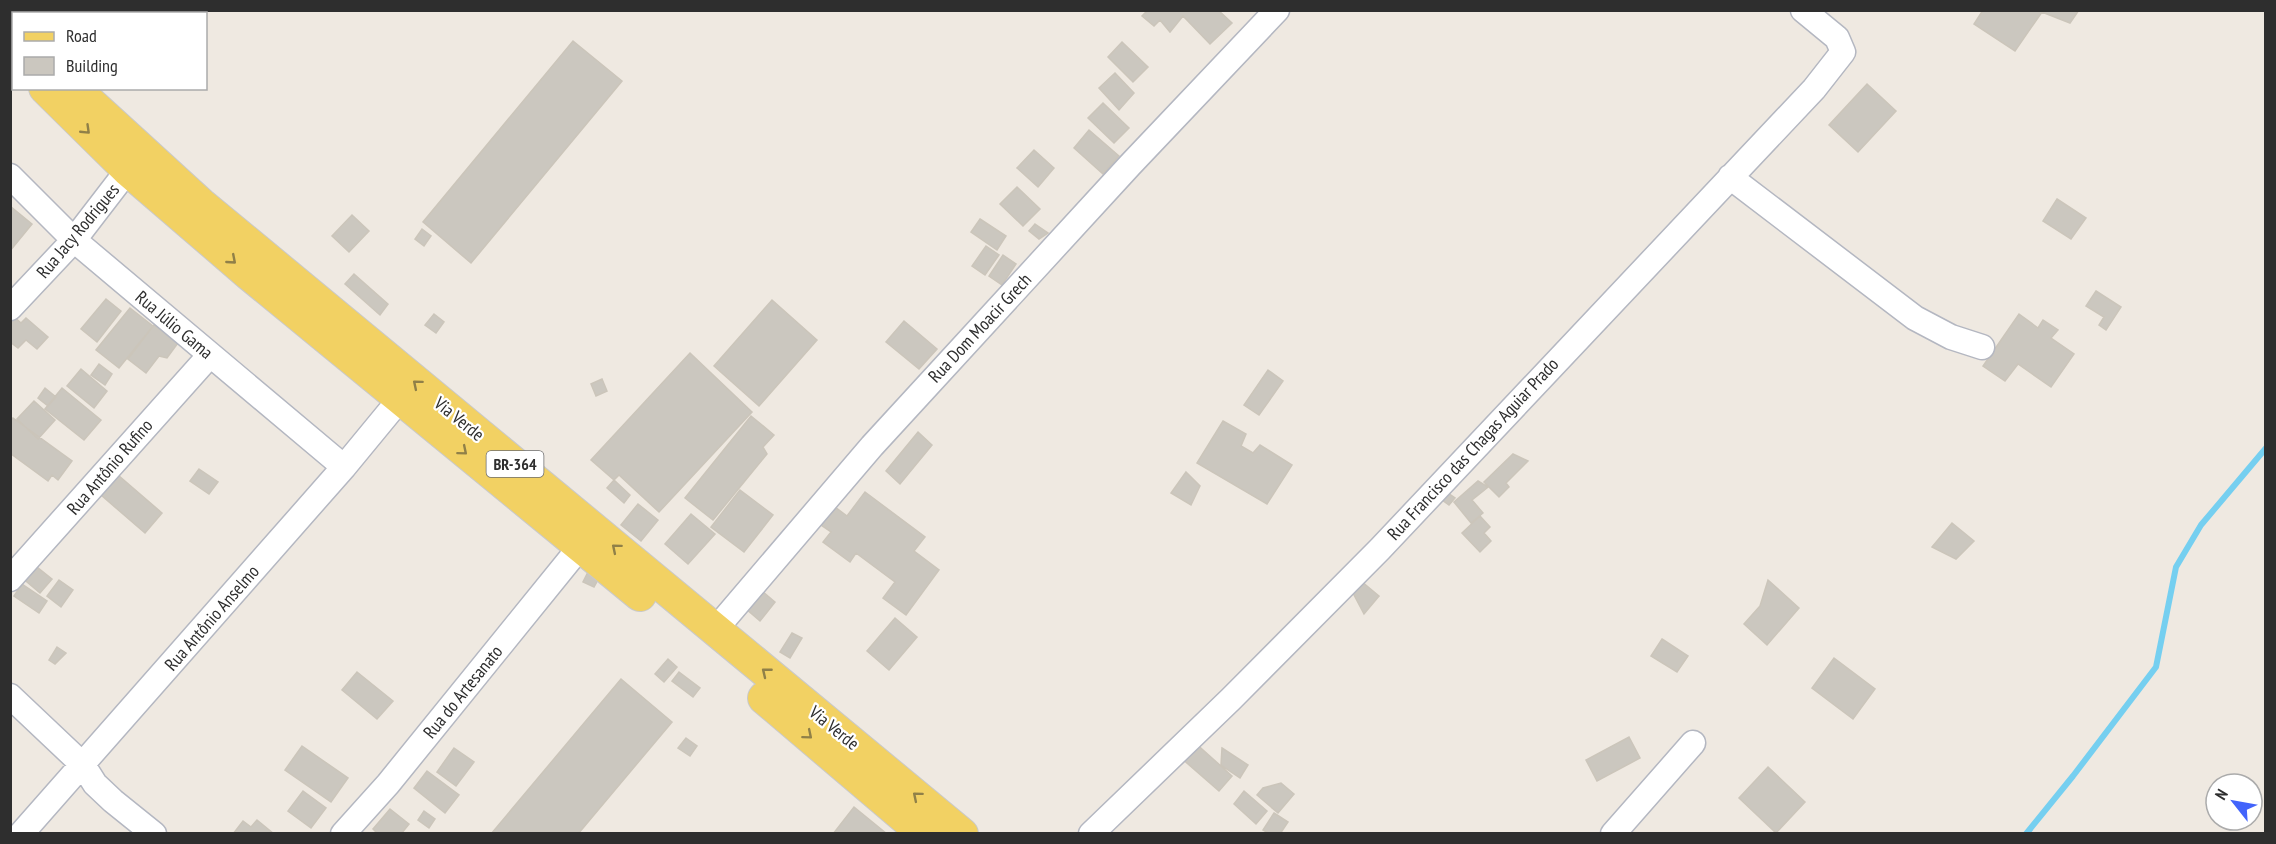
<svg xmlns="http://www.w3.org/2000/svg" width="2276" height="844" font-family="'PT Sans Narrow',sans-serif">
  <rect width="100%" height="100%" fill="#efe9e1"/>
  <g fill="none" stroke-linecap="round" stroke-linejoin="round">
    <!-- stream -->
    <path stroke="#75cff0" stroke-width="6" d="M 2026,834 L 2073,776 L 2156,667 L 2176,567 L 2201,525 L 2266,448"/>
  </g>
  <!-- building -->
  <path fill="#cbc7bf" stroke="#cbc5ba" stroke-width="1.5" d="M 126,10 L 157,10 L 154,14 L 124,14 Z
    M 1148,10 L 1218,10 L 1232,23 L 1210,44 L 1183,16 L 1170,32 L 1160,20 L 1154,26 L 1142,16 Z
    M 1983,10 L 2040,10 L 2042,12 L 2015,51 L 1974,24 Z
    M 2043,10 L 2079,10 L 2070,23 L 2042,12 Z
    M 573,41 L 622,81 L 471,263 L 423,222 Z
    M 1122,42 L 1148,67 L 1133,82 L 1108,57 Z
    M 1115,73 L 1134,93 L 1119,110 L 1099,88 Z
    M 1867,84 L 1896,111 L 1858,152 L 1829,125 Z
    M 1103,103 L 1129,128 L 1114,143 L 1088,118 Z
    M 1089,130 L 1119,156 L 1103,174 L 1074,148 Z
    M 1034,150 L 1054,168 L 1038,187 L 1017,168 Z
    M 1017,187 L 1040,209 L 1023,226 L 1000,204 Z
    M 2057,199 L 2086,218 L 2071,239 L 2043,221 Z
    M 10,206 L 32,224 L 10,251 Z
    M 352,215 L 369,231 L 349,252 L 332,236 Z
    M 980,219 L 1006,236 L 997,250 L 971,232 Z
    M 1035,224 L 1048,233 L 1039,239 L 1029,231 Z
    M 422,229 L 431,236 L 424,246 L 415,239 Z
    M 986,246 L 999,255 L 985,275 L 972,266 Z
    M 1003,255 L 1016,264 L 1002,285 L 989,276 Z
    M 354,274 L 388,304 L 380,315 L 345,284 Z
    M 2096,291 L 2121,307 L 2106,330 L 2099,325 L 2104,317 L 2086,306 Z
    M 106,299 L 121,311 L 97,342 L 81,329 Z
    M 772,300 L 817,340 L 759,406 L 714,366 Z
    M 130,308 L 153,326 L 119,368 L 96,350 Z
    M 11,314 L 21,323 L 26,318 L 48,337 L 37,349 L 26,340 L 18,348 L 10,342 Z
    M 434,314 L 444,322 L 436,333 L 425,325 Z
    M 2019,314 L 2038,328 L 2043,320 L 2058,330 L 2051,338 L 2074,354 L 2051,387 L 2018,364 L 2005,381 L 1983,366 Z
    M 904,321 L 937,349 L 919,369 L 886,342 Z
    M 154,325 L 178,343 L 167,358 L 159,356 L 146,373 L 128,359 Z
    M 690,353 L 752,412 L 659,512 L 619,475 L 614,480 L 591,460 Z
    M 99,364 L 112,374 L 105,385 L 91,375 Z
    M 81,369 L 107,391 L 94,408 L 67,386 Z
    M 1268,370 L 1283,381 L 1259,415 L 1244,405 Z
    M 602,379 L 607,391 L 596,396 L 591,384 Z
    M 45,388 L 56,397 L 48,406 L 38,398 Z
    M 62,388 L 101,420 L 84,440 L 45,409 Z
    M 34,401 L 55,420 L 38,439 L 17,419 Z
    M 751,416 L 774,435 L 763,447 L 767,454 L 713,520 L 685,498 Z
    M 13,418 L 72,461 L 58,480 L 52,475 L 48,481 L 10,453 L 10,421 Z
    M 1223,421 L 1246,434 L 1241,446 L 1253,453 L 1260,445 L 1292,465 L 1267,504 L 1197,463 Z
    M 918,432 L 932,445 L 900,484 L 886,471 Z
    M 1513,454 L 1528,461 L 1506,483 L 1509,487 L 1499,497 L 1484,482 Z
    M 111,469 L 162,513 L 145,533 L 94,489 Z
    M 199,469 L 218,482 L 209,494 L 190,481 Z
    M 1186,472 L 1200,486 L 1191,505 L 1171,493 Z
    M 614,480 L 630,495 L 624,503 L 607,488 Z
    M 1478,481 L 1488,487 L 1472,500 L 1483,513 L 1471,523 L 1454,502 Z
    M 740,490 L 773,515 L 744,552 L 711,527 Z
    M 865,492 L 925,537 L 914,551 L 939,570 L 906,615 L 883,598 L 895,582 L 856,553 L 850,562 L 823,542 L 831,532 L 821,525 L 835,507 L 847,516 Z
    M 1448,493 L 1455,498 L 1449,505 L 1435,495 Z
    M 638,504 L 658,520 L 641,541 L 621,525 Z
    M 691,514 L 715,534 L 688,564 L 665,544 Z
    M 1480,516 L 1490,527 L 1484,533 L 1491,541 L 1480,552 L 1462,533 Z
    M 1952,523 L 1974,541 L 1956,559 L 1932,547 Z
    M 32,563 L 52,579 L 40,593 L 21,577 Z
    M 589,570 L 600,576 L 594,587 L 583,582 Z
    M 59,580 L 73,590 L 61,607 L 47,596 Z
    M 1768,580 L 1799,608 L 1767,645 L 1744,624 L 1760,606 Z
    M 1361,581 L 1379,596 L 1364,614 L 1352,591 Z
    M 22,584 L 47,601 L 39,613 L 14,596 Z
    M 762,591 L 775,602 L 760,621 L 746,609 Z
    M 895,618 L 917,637 L 889,670 L 867,651 Z
    M 792,633 L 802,638 L 790,658 L 780,652 Z
    M 1662,639 L 1688,656 L 1677,672 L 1651,656 Z
    M 57,647 L 66,653 L 55,664 L 49,660 Z
    M 1834,658 L 1875,689 L 1853,719 L 1812,688 Z
    M 668,659 L 677,667 L 664,682 L 655,674 Z
    M 357,672 L 393,701 L 377,719 L 342,690 Z
    M 679,672 L 700,688 L 693,697 L 672,681 Z
    M 621,679 L 672,722 L 578,834 L 491,834 Z
    M 1629,737 L 1640,758 L 1597,781 L 1586,760 Z
    M 686,738 L 697,746 L 690,756 L 678,748 Z
    M 1193,741 L 1232,776 L 1219,791 L 1180,757 Z
    M 302,746 L 348,778 L 331,802 L 285,770 Z
    M 454,748 L 474,762 L 456,786 L 437,772 Z
    M 1222,748 L 1248,765 L 1240,778 L 1221,765 Z
    M 1768,767 L 1805,802 L 1776,833 L 1739,798 Z
    M 427,771 L 459,795 L 445,813 L 414,788 Z
    M 1281,783 L 1294,794 L 1278,813 L 1257,795 L 1263,788 Z
    M 303,791 L 326,808 L 311,828 L 288,811 Z
    M 1244,791 L 1267,811 L 1256,824 L 1234,804 Z
    M 854,807 L 887,834 L 833,834 Z
    M 390,809 L 409,824 L 401,834 L 378,834 L 373,829 Z
    M 424,811 L 435,819 L 429,828 L 418,820 Z
    M 1274,813 L 1288,822 L 1280,834 L 1270,834 L 1263,830 Z
    M 257,820 L 274,834 L 233,834 L 243,821 L 251,827 Z"/>
  <g fill="none" stroke-linecap="round" stroke-linejoin="round">
    <!-- minor casing -->
    <g stroke="#b4b7c1" stroke-width="27">
      <path id="minor" d="M 10,176 L 74,240 L 344,467
        M 1730,177 L 1915,318 L 1951,337 L 1982,347
        M 10,308 L 74,240 L 137,158
        M 10,579 L 210,355
        M 715,630 L 872,446 L 1130,165 L 1277,10
        M 10,696 L 83,765 L 95,784 L 113,801 L 154,834
        M 21,834 L 344,467 L 400,399
        M 343,834 L 388,784 L 580,547
        M 1091,834 L 1231,699 L 1380,549 L 1814,89 L 1843,52 L 1837,38 L 1803,10
        M 1613,834 L 1693,743"/>
    </g>
    <!-- major casing -->
    <g stroke="#c9c9c9" stroke-width="34">
      <path id="major" d="M 10,19 L 14,23
        M 10,51 L 14,55
        M 45,88 L 128,170 L 250,275 L 640,595
        M 74,88 L 201,204 L 962,834
        M 764,698 L 924,834"/>
    </g>
    <!-- minor -->
    <use href="#minor" stroke="#fff" stroke-width="24"/>
    <!-- major -->
    <use href="#major" stroke="#f2d163" stroke-width="32"/>
  </g>
  <!-- one-way arrows -->
  <defs><path id="oneway-chevron" d="M-2-3.5L2.5 0L-2 3.5" fill="none" stroke-width="1.6" stroke-linecap="round" stroke-linejoin="round" transform="scale(1.5)"/></defs>
  <g stroke="#908048">
    <use href="#oneway-chevron" transform="translate(86 130) rotate(44)"/>
    <use href="#oneway-chevron" transform="translate(232 260) rotate(41)"/>
    <use href="#oneway-chevron" transform="translate(417 384) rotate(-140)"/>
    <use href="#oneway-chevron" transform="translate(463 451) rotate(40)"/>
    <use href="#oneway-chevron" transform="translate(616 548) rotate(-140)"/>
    <use href="#oneway-chevron" transform="translate(766 672) rotate(-141)"/>
    <use href="#oneway-chevron" transform="translate(808 735) rotate(40)"/>
    <use href="#oneway-chevron" transform="translate(917 796) rotate(-140)"/>
  </g>
  <g text-anchor="middle" stroke-width="4.5" stroke-linejoin="round" paint-order="stroke">
    <!-- shield labels -->
    <rect fill="#fff" stroke="#6d6d6d" stroke-width="1.5" x="486.5" y="451" width="57" height="26" rx="4.5"/>
    <g font-size="16" font-weight="bold" fill="#2e2e2e">
      <text x="515" y="470">BR-364</text>
    </g>
    <!-- street labels -->
    <g font-size="18" fill="#2e2e2e" stroke="#fff">
      <text transform="translate(78 231) rotate(-50)" y="6">Rua Jacy Rodrigues</text>
      <text transform="translate(174 325) rotate(40)" y="6">Rua Júlio Gama</text>
      <text transform="translate(980 328) rotate(-47)" y="6">Rua Dom Moacir Grech</text>
      <text transform="translate(459 419) rotate(39)" y="6">Via Verde</text>
      <text transform="translate(1473 449) rotate(-47)" y="6">Rua Francisco das Chagas Aguiar Prado</text>
      <text transform="translate(110 467) rotate(-49)" y="6">Rua Antônio Rufino</text>
      <text transform="translate(212 618) rotate(-49)" y="6">Rua Antônio Anselmo</text>
      <text transform="translate(463 692) rotate(-51)" y="6">Rua do Artesanato</text>
      <text transform="translate(834 728) rotate(39)" y="6">Via Verde</text>
    </g>
  </g>
  <!-- border -->
  <rect width="2276" height="844" fill="none" stroke="#2e2e2e" stroke-width="24"/>
  <!-- legend -->
  <rect x="12" y="12" width="195" height="78" fill="#ffffff" stroke="#ababab" stroke-width="1.5"/>
  <rect x="24" y="32" width="30" height="9" fill="#f2d163" stroke="#ababab" stroke-width="1.5"/>
  <text x="66" y="42" font-size="18" fill="#2e2e2e">Road</text>
  <rect x="24" y="57" width="30" height="18" fill="#cbc7bf" stroke="#ababab" stroke-width="1.5"/>
  <text x="66" y="72" font-size="18" fill="#2e2e2e">Building</text>
  <!-- north arrow -->
  <g transform="translate(2234 802) rotate(301)"><circle r="28" fill="#ffffff" stroke="#ababab" stroke-width="1.5"/>
  <path d="M0-4.5L10 22L0 15L-10 22Z" fill="#4264fb"/>
  <text y="-9" font-size="16" font-weight="bold" text-anchor="middle" fill="#2e2e2e">N</text>
  </g>
</svg>
